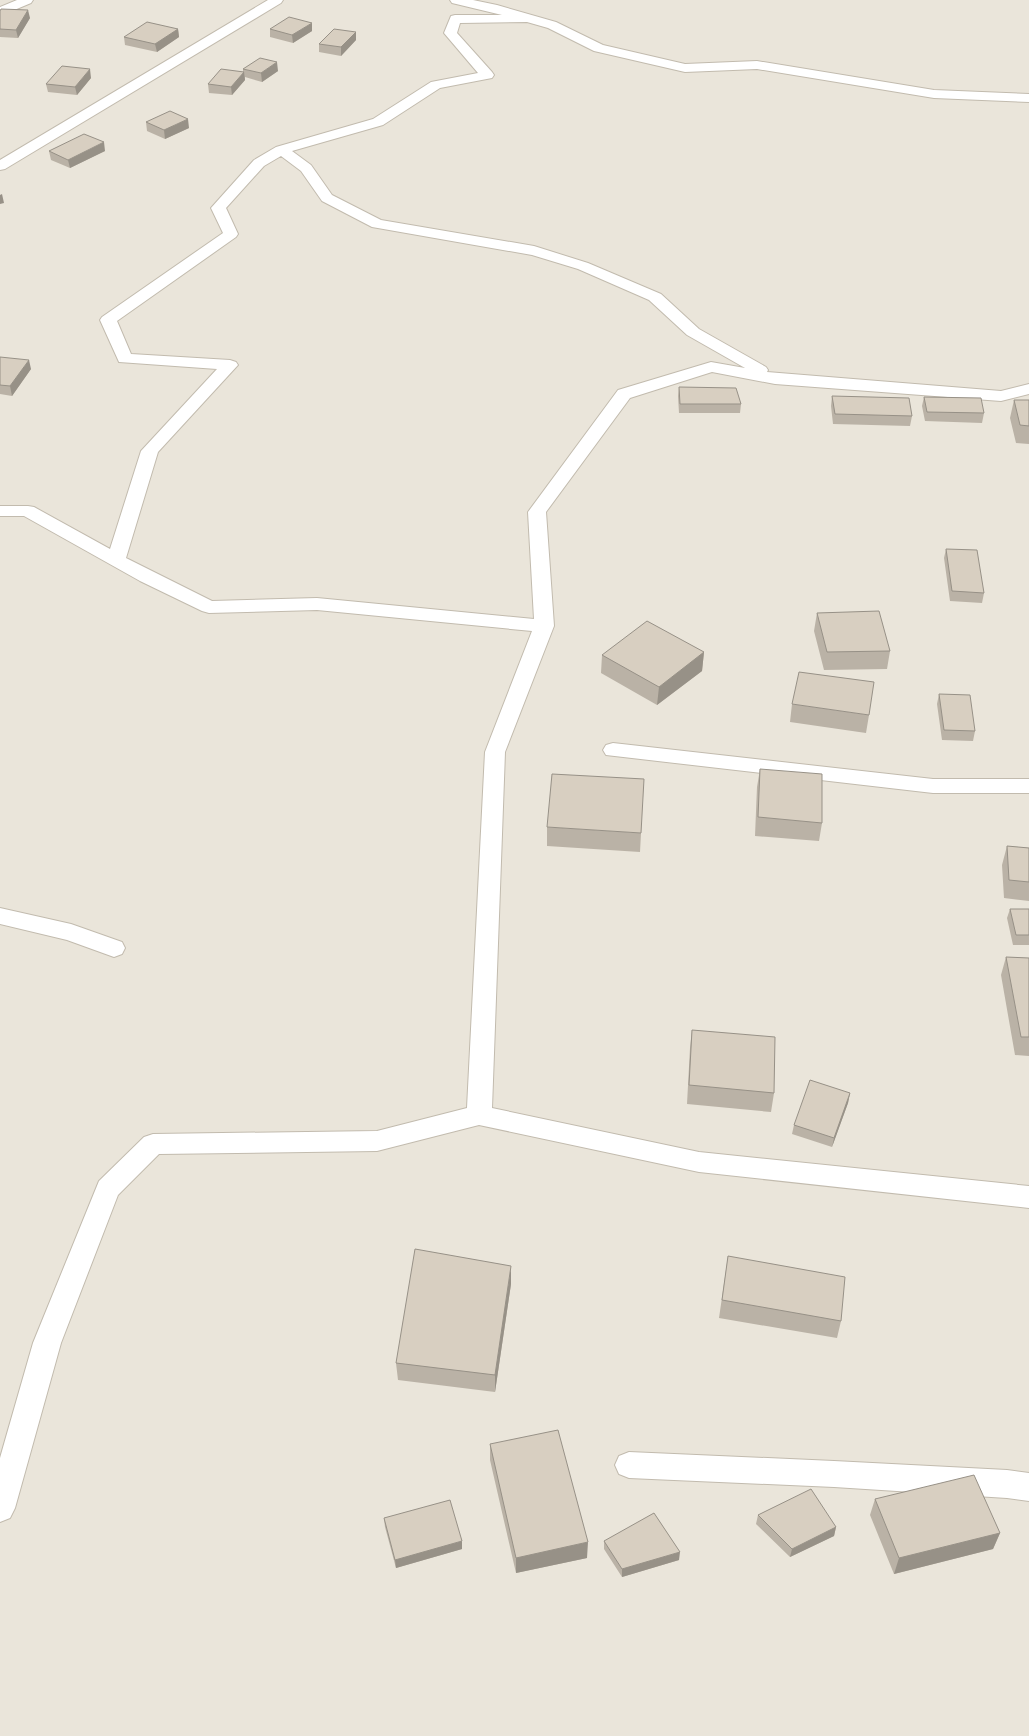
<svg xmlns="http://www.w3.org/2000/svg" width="1029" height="1736" font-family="'Varela Round',sans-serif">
  <rect width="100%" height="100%" fill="#f6f3ec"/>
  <!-- residential -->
  <path fill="#eae5da" d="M 0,0 L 1029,0 L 1029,1736 L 0,1736 Z"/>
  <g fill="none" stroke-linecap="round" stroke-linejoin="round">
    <!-- minor casing -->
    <g stroke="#c2bbae" stroke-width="2">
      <path id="minor" d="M 17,0 L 33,0 L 31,3 L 0,16 L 0,7 Z
        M 268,0 L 283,0 L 281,3 L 5,169 L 0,170 L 0,160 Z
        M 450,0 L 473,0 L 497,5 L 556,22 L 603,45 L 685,64 L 757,61 L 934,90 L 1029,94 L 1029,102 L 934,98 L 757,69 L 685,72 L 594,51 L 548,28 L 527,22 L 460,23 L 457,33 L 492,72 L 494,75 L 492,78 L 440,88 L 383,125 L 292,151 L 311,165 L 332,195 L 381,220 L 534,246 L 588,263 L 661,294 L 699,329 L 766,367 L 768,370 L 767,372 L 1001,391 L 1029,384 L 1029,394 L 1001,401 L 775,384 L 712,372 L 630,398 L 546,512 L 554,626 L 505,752 L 492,1108 L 699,1152 L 1029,1186 L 1029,1208 L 699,1172 L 479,1125 L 377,1151 L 159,1154 L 118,1195 L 61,1343 L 15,1508 L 10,1518 L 0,1522 L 0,1458 L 33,1343 L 99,1181 L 144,1137 L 153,1134 L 377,1131 L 467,1108 L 485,752 L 532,631 L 317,610 L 209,613 L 202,611 L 140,581 L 24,516 L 0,516 L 0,506 L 28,506 L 34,507 L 110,549 L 141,451 L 217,369 L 119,362 L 100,320 L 102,317 L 223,233 L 211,208 L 254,160 L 276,147 L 373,119 L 431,82 L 478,73 L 444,33 L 451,16 L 455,15 L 502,15 L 452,3 ZM 281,156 L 301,171 L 322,201 L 372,227 L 532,255 L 578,269 L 649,300 L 687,335 L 745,368 L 711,362 L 618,390 L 528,512 L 534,619 L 317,598 L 212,601 L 126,558 L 158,452 L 238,365 L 236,362 L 230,360 L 131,354 L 117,321 L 236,237 L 238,234 L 226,208 L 264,166 Z
        M 613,743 L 933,779 L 1029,779 L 1029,793 L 933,793 L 606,755 L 603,750 L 606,745 Z
        M 0,908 L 71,924 L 122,942 L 125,948 L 122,954 L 114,957 L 67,940 L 0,924 Z
        M 629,1452 L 834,1461 L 1007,1470 L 1029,1473 L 1029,1501 L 1007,1498 L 834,1487 L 629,1478 L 619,1474 L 615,1465 L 619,1456 Z"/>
    </g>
    <!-- minor -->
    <use href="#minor" fill="#fff" fill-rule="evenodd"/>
  </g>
  <!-- wall -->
  <path fill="#bab2a6" d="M 0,11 L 30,18 L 18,38 L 0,37 Z
    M 178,29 L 179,37 L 157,52 L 125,45 L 124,37 Z
    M 270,29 L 312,31 L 293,43 L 270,37 Z
    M 356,40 L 341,56 L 319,52 L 319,44 Z
    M 243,69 L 278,71 L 262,82 L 245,77 L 245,80 L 232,95 L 209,93 L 208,84 L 243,72 Z
    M 91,78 L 77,95 L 48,92 L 46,84 Z
    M 146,122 L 189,128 L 165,139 L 147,131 Z
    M 49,151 L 105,151 L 70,168 L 51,160 Z
    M 0,357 L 31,369 L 12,396 L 0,394 Z
    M 679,387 L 741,404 L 740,413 L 679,413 L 678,396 Z
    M 832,396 L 912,416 L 910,426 L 833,424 L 831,406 Z
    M 924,397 L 984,413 L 982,423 L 925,421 L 922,406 Z
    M 1014,400 L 1029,400 L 1029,444 L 1016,443 L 1010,418 Z
    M 946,549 L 984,593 L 982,603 L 950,601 L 944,558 Z
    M 817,613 L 890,651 L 887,669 L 824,670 L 814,631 Z
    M 704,652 L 702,671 L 657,705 L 601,673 L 602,655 Z
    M 939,694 L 975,731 L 973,741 L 942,740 L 937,704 Z
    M 792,704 L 869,715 L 866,733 L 790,722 Z
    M 760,769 L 822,823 L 819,841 L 755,836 L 757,787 Z
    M 547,827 L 641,833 L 640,852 L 547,846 Z
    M 1007,846 L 1029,848 L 1029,901 L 1004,898 L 1002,865 Z
    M 1010,909 L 1029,909 L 1029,945 L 1013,945 L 1007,918 Z
    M 1006,957 L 1029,958 L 1029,1056 L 1015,1055 L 1001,975 Z
    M 692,1030 L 774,1093 L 771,1112 L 687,1104 L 690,1048 Z
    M 850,1093 L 848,1103 L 832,1147 L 792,1134 L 794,1125 Z
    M 728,1256 L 841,1321 L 837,1338 L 719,1318 Z
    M 511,1284 L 495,1392 L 398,1380 L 396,1363 Z
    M 490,1444 L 587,1558 L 516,1573 L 490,1460 Z
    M 875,1499 L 1000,1533 L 993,1549 L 894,1574 L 870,1515 Z
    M 758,1515 L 836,1527 L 834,1536 L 790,1557 L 756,1524 Z
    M 384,1518 L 462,1549 L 396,1568 L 385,1527 Z
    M 604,1541 L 679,1560 L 622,1577 L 604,1549 Z"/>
  <!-- shaded-wall -->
  <path fill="#979187" d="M 28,10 L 30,18 L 18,38 L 16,30 Z
    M 312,23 L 312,31 L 293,43 L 292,35 Z
    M 178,29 L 179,37 L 157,52 L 155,44 Z
    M 356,32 L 356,40 L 341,56 L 341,47 Z
    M 277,62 L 278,71 L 262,82 L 261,73 Z
    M 90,69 L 91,78 L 77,95 L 75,87 Z
    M 244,72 L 245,80 L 232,95 L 231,87 Z
    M 188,119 L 189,128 L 165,139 L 164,130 Z
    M 104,142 L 105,151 L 70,168 L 68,160 Z
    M 2,194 L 4,203 L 0,204 L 0,195 Z
    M 29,360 L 31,369 L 12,396 L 10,386 Z
    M 704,652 L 702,671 L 657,705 L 659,687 Z
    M 850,1093 L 848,1103 L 832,1147 L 834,1138 Z
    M 511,1266 L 511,1284 L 495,1392 L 495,1375 Z
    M 836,1527 L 834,1536 L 790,1557 L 792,1549 Z
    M 1000,1533 L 993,1549 L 894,1574 L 899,1558 Z
    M 462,1541 L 462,1549 L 396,1568 L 395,1560 Z
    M 588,1542 L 587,1558 L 516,1573 L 516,1558 Z
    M 680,1552 L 679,1560 L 622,1577 L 622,1569 Z"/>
  <!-- building -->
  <path fill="#d8cfc1" stroke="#979187" d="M 1,9 L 28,10 L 16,30 L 0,29 L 0,11 Z
    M 289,17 L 312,23 L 292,35 L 270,29 Z
    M 147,22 L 178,29 L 155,44 L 124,37 Z
    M 334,29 L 356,32 L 341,47 L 319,44 Z
    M 260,58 L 277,62 L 261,73 L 243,69 Z
    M 62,66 L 90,69 L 75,87 L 46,84 Z
    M 221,69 L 244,72 L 231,87 L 208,84 Z
    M 170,111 L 188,119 L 164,130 L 146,122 Z
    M 84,134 L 104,142 L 68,160 L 49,151 Z
    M 0,357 L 29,360 L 10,386 L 0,385 Z
    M 679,387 L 736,388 L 741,404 L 680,404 Z
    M 832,396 L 909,398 L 912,416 L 835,414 Z
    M 924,397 L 981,398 L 984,413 L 927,412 Z
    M 1014,400 L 1029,400 L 1029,426 L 1020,425 Z
    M 946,549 L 977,550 L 984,593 L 952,591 Z
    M 879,611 L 890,651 L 827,652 L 817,613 Z
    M 647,621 L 704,652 L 659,687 L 602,655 Z
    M 799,672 L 874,682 L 869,715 L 792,704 Z
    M 939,694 L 970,695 L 975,731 L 944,730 Z
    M 760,769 L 822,774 L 822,823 L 758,817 Z
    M 552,774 L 644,779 L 641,833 L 547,827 Z
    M 1007,846 L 1029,848 L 1029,882 L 1009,880 Z
    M 1010,909 L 1029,909 L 1029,935 L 1016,935 Z
    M 1006,957 L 1029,958 L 1029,1037 L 1021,1037 Z
    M 692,1030 L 775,1037 L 774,1093 L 689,1085 Z
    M 810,1080 L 850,1093 L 834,1138 L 794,1125 Z
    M 415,1249 L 511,1266 L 495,1375 L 396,1363 Z
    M 728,1256 L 845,1277 L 841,1321 L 722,1300 Z
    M 558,1430 L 588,1542 L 516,1558 L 490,1444 Z
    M 974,1475 L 1000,1533 L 899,1558 L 875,1499 Z
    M 811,1489 L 836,1527 L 792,1549 L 758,1515 Z
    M 450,1500 L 462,1541 L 395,1560 L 384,1518 Z
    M 654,1513 L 680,1552 L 622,1569 L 604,1541 Z"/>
</svg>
